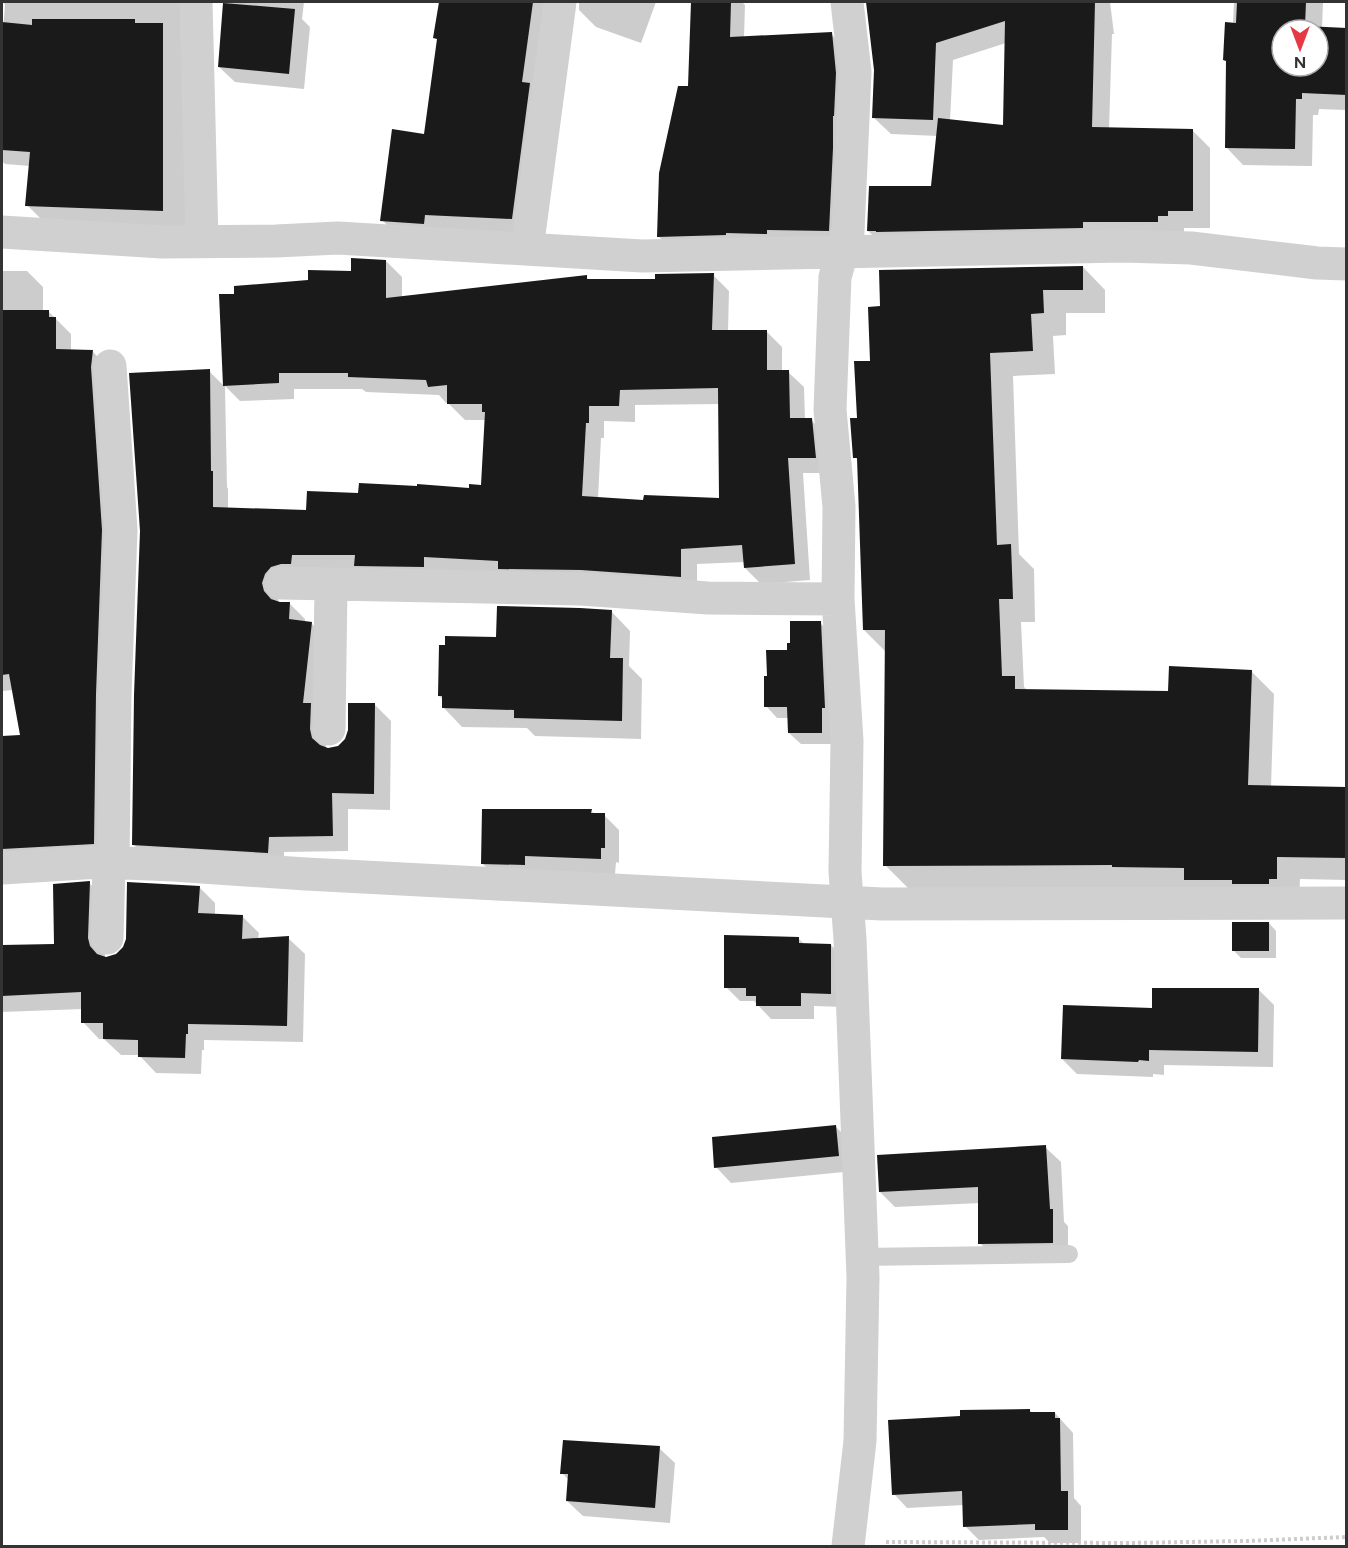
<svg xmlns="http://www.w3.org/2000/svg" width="1348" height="1548" font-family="Figtree,sans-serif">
  <rect width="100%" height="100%" fill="#fff"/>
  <!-- shadow -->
  <path fill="#0003" fill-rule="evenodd" d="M 2,2 L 182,2 L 198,238 L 43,221 L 27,205 L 30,166 L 5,164 L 2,161 L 2,46 L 5,4 Z
    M 225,2 L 304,2 L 302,19 L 310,27 L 304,89 L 235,82 L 219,67 Z
    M 440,2 L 569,2 L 528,236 L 399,237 L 382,220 L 425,136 L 439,41 L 435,37 Z
    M 579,2 L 656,2 L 641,43 L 596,27 L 579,10 Z
    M 693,2 L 742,2 L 745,5 L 744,38 L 831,34 L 845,48 L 843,244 L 673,251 L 658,236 L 690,88 Z
    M 867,2 L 1110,2 L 1114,34 L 1112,34 L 1109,129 L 1193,131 L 1210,148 L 1210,228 L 1184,228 L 1184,233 L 886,248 L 868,231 L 933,187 L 938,136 L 891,134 L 873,117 L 875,70 ZM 1006,43 L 1004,126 L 950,121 L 953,60 Z
    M 1234,2 L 1323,2 L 1322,28 L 1346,29 L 1346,110 L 1319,109 L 1318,115 L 1313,115 L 1312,166 L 1243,165 L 1226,147 L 1228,63 L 1225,60 L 1233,24 ZM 1282,30 L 1318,30 L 1318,66 L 1282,66 Z
    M 386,261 L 402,277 L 402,298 L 586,277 L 590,281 L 657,281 L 713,275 L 729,291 L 728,331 L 766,331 L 782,347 L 782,372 L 788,372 L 804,387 L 805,420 L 811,420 L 827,436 L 831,473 L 803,473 L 810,580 L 761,584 L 745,568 L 745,562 L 697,564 L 697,593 L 280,590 L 278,603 L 289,603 L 305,619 L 305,623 L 311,623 L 327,639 L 326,749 L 338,747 L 375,705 L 391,721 L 390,810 L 348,809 L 348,851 L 284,852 L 284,868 L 149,860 L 133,844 L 209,371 L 224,386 L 235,295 L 352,273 ZM 225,386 L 240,401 L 294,399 L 294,389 L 362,389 L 366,392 L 439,395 L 446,403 L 449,402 L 449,404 L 465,420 L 486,420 L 482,486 L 470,489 L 360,495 L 307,511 L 228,509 L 228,489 L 227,487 ZM 720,404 L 720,499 L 645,501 L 598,499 L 601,438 L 604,438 L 604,421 L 635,422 L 635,405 Z
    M 1083,267 L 1105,290 L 1105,313 L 1066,313 L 1066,335 L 1053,336 L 1055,374 L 1013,376 L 1019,554 L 1034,569 L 1035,622 L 1021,622 L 1024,687 L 1028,691 L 1170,692 L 1251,671 L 1274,694 L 1271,787 L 1346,788 L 1346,880 L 1300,879 L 1299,901 L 908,888 L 885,865 L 886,652 L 864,630 L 859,461 L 855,457 L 858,420 L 872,362 Z
    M 2,271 L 27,271 L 43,287 L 43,311 L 48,311 L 71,334 L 71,351 L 93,352 L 108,367 L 110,859 L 2,870 L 2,738 L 22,738 L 13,690 L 2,691 Z
    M 611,611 L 630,631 L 629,666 L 642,679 L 641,739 L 535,736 L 527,728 L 462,727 L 443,707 L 444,700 L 439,696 Z
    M 820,623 L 832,634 L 833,744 L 801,744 L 789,733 L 789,718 L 777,718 L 766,706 L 789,652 Z
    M 591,811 L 595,814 L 604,815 L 619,830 L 619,863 L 616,862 L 615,874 L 498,879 L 483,864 Z
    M 89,883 L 105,899 L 105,958 L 117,955 L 199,887 L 215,903 L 215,915 L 242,916 L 259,933 L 258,939 L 288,938 L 305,954 L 303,1042 L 204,1040 L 204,1050 L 202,1050 L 201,1074 L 156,1073 L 139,1055 L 121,1055 L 104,1039 L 99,1039 L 83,1022 L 83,1009 L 2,1012 L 2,947 L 56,945 Z
    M 1269,923 L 1276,931 L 1276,958 L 1241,958 L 1234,951 Z
    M 798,938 L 805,945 L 831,945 L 844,959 L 844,1007 L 814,1006 L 814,1019 L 771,1019 L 754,1001 L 740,1001 L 726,987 Z
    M 1259,990 L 1274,1005 L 1273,1067 L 1164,1065 L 1164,1075 L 1153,1074 L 1153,1077 L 1077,1074 L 1062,1059 L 1154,1009 Z
    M 836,1127 L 851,1142 L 854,1171 L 731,1183 L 716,1167 Z
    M 1045,1147 L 1061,1162 L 1064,1222 L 1068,1226 L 1068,1258 L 995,1259 L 980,1243 L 980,1203 L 895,1207 L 880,1192 Z
    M 1029,1410 L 1033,1413 L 1055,1413 L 1073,1433 L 1074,1498 L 1081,1506 L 1081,1543 L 1050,1543 L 1044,1537 L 979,1540 L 965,1526 L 964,1505 L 907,1508 L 894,1494 L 962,1418 Z
    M 659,1448 L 675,1463 L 670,1523 L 583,1516 L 567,1501 L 569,1480 L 562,1473 Z"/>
  <!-- building -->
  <path fill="#1a1a1a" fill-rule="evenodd" d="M 439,2 L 533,2 L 522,82 L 530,83 L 512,219 L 425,215 L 424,224 L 380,221 L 392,129 L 424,134 L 437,39 L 433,38 Z
    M 691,2 L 731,2 L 730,37 L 832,32 L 836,73 L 834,116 L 833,116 L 833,148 L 829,231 L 767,230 L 767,234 L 726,233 L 726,235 L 657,237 L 659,173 L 678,86 L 688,86 Z
    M 866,2 L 1095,2 L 1092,127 L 1193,129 L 1193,211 L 1168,211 L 1168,216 L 1158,216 L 1158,222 L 1083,222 L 1083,228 L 876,232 L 876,231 L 867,231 L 869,186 L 931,186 L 938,118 L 1003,125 L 1005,21 L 936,43 L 933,120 L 872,118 L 874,70 Z
    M 1237,2 L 1306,2 L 1305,26 L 1347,28 L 1347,95 L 1302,93 L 1302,99 L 1296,99 L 1295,149 L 1225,148 L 1226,61 L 1223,60 L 1225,22 L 1236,23 ZM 1282,30 L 1318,30 L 1318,66 L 1282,66 Z
    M 223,3 L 295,9 L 289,74 L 218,67 Z
    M 32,19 L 135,19 L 135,23 L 163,23 L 163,211 L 25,206 L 30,152 L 2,150 L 2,22 L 32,25 Z
    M 351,258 L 386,260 L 386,298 L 587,275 L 587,279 L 655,279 L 655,274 L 714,273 L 712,330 L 767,330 L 767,370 L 789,370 L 790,418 L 812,418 L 816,458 L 788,458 L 795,564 L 744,568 L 742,545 L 681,549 L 681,577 L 581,570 L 498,569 L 498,561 L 424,557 L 424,567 L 354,566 L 355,555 L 292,555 L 291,564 L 281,564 L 271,567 L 265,574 L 262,583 L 264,591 L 271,599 L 280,602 L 290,602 L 289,619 L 312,622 L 303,703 L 311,703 L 310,729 L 312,738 L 320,745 L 328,748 L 338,746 L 345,739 L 348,730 L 348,703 L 375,703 L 374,794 L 332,793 L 333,836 L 269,837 L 268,853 L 132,845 L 134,695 L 140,531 L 129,373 L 210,369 L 211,471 L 213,471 L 213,507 L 306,510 L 307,491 L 358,493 L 359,483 L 417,486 L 417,484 L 469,488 L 469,484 L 481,485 L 485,412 L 482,412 L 482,404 L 447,404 L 447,385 L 428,387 L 426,380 L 348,377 L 348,373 L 279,373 L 279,383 L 223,386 L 219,294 L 234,294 L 234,286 L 308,280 L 308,270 L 351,271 ZM 718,388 L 719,498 L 644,495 L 643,500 L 582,496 L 586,423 L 589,423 L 589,406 L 619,406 L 620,390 Z
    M 1083,266 L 1083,290 L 1043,290 L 1044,313 L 1031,314 L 1033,351 L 990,353 L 997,545 L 1011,544 L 1013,599 L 999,599 L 1002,676 L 1015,676 L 1015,689 L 1168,691 L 1169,666 L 1252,670 L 1248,785 L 1347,787 L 1347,858 L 1277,857 L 1277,879 L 1269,879 L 1269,884 L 1232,884 L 1232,880 L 1184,880 L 1184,868 L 1112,867 L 1112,865 L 883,866 L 885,630 L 863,630 L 857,458 L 853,458 L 850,418 L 857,418 L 854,361 L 870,361 L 868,307 L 880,306 L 879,270 Z
    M 2,310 L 49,310 L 49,317 L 56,317 L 56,349 L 93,350 L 91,367 L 102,530 L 96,694 L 94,844 L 2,849 L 2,736 L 20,735 L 9,674 L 2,675 Z
    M 497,606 L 580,608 L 612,610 L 610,658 L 623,658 L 622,721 L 514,718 L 514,710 L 442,708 L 442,696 L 438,696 L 439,645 L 445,645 L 445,636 L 496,637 Z
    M 790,621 L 821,621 L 825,708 L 822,708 L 822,733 L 788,733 L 787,707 L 764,707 L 764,676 L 767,676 L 766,650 L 787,650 L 787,643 L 790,643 Z
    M 482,809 L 592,809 L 591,813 L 605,813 L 605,848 L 601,848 L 601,859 L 525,856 L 525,865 L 481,864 Z
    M 90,881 L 88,938 L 90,946 L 97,954 L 106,957 L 116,954 L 123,947 L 126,939 L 127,882 L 200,886 L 198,913 L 243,915 L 242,939 L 289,936 L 287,1026 L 188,1024 L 188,1034 L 186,1034 L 185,1058 L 138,1057 L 138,1040 L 103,1039 L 103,1023 L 81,1023 L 81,992 L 2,996 L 2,945 L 54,944 L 53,884 Z
    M 1232,922 L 1269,922 L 1269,951 L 1232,951 Z
    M 724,935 L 799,937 L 799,943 L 831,944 L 831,994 L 801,993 L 801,1006 L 756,1006 L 756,996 L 746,996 L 746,988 L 724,988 Z
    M 1152,988 L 1259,988 L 1258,1052 L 1149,1050 L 1149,1061 L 1139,1060 L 1138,1062 L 1061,1059 L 1063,1005 L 1152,1008 Z
    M 836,1125 L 839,1156 L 714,1168 L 712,1137 Z
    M 1046,1145 L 1050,1209 L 1053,1209 L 1053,1243 L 978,1244 L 978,1187 L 879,1192 L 877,1155 Z
    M 1030,1409 L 1030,1412 L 1055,1412 L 1055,1418 L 1060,1418 L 1061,1491 L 1068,1491 L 1068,1530 L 1035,1530 L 1035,1524 L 963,1527 L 962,1491 L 892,1495 L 888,1420 L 960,1416 L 960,1410 Z
    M 563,1440 L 660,1446 L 655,1508 L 566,1501 L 568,1474 L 560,1474 Z"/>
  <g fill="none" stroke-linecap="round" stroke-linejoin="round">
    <!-- path -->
    <path stroke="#cdcdcd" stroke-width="4" stroke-dasharray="3 3" stroke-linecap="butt" d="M 886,1542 L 1128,1543 L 1246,1541 L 1346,1537"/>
    <!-- service -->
    <path stroke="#d0d0d0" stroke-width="18" d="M 861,1257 L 1069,1254"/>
    <!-- minor -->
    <path stroke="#d0d0d0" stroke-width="33" d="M 196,2 L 202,241
      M 847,2 L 855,72 L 848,232 L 835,277 L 830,410 L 839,507 L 838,599 L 847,741 L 845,872 L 850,939 L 863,1277 L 860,1441 L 848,1546
      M 2,232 L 162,242 L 276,241 L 338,238 L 642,256 L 1122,246 L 1191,248 L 1317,263 L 1346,264
      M 527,249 L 560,2
      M 110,366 L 121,530 L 115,695 L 113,863
      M 281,583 L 581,589 L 708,598 L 838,599
      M 329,729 L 331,585
      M 2,868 L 100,862 L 173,865 L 306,874 L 882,904 L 1346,903
      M 107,938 L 109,863"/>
  </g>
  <!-- border -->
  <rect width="1348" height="1548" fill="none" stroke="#333333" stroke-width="6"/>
  <!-- north arrow -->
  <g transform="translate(1300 48) rotate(180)"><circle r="28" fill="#ffffff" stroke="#adadad" stroke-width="1.5"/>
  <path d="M0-4.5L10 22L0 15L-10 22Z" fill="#e63946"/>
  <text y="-9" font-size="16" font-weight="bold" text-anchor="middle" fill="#333333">N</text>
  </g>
</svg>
